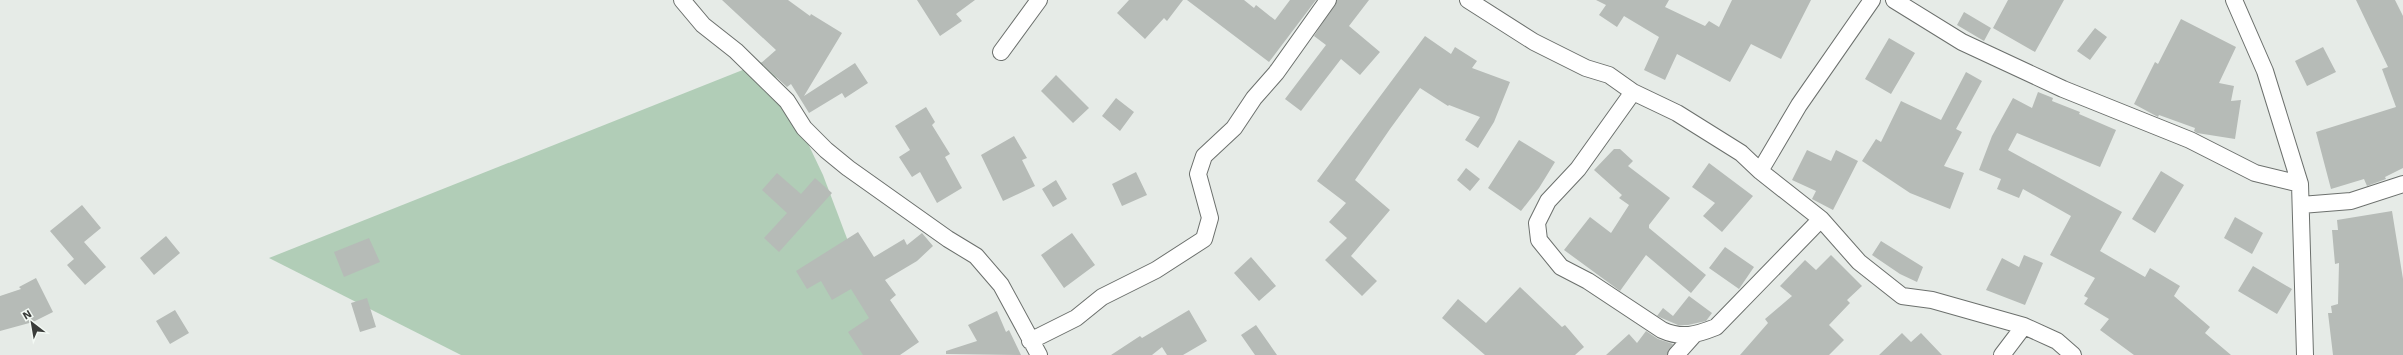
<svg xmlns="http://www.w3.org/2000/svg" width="2403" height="355" font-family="'Work Sans',sans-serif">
  <rect width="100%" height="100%" fill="#e6ebe7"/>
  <!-- green -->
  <path fill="#b1cdb7" d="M 768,60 L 823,175 L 891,355 L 461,355 L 269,258 Z"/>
  <!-- building -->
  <path fill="#b6bbb7" d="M 722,0 L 788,0 L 810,16 L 811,14 L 842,33 L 804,96 L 855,63 L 868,83 L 845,98 L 842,93 L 809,113 L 791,84 L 787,87 L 761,63 L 776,50 Z
    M 917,0 L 975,0 L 956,14 L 962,21 L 940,36 Z
    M 1129,0 L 1183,0 L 1167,21 L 1164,18 L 1145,39 L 1117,13 Z
    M 1187,0 L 1244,0 L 1254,8 L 1256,5 L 1275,20 L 1290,0 L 1316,0 L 1269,62 Z
    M 1337,0 L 1369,0 L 1349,26 L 1380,52 L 1360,75 L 1341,59 L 1301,111 L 1285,99 L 1326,45 L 1314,36 Z
    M 1596,0 L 1669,0 L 1665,7 L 1705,26 L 1709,21 L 1719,27 L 1732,0 L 1811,0 L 1781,59 L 1751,44 L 1730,82 L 1677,54 L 1665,80 L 1644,70 L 1659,37 L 1624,16 L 1617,27 L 1599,15 L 1606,5 Z
    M 2008,0 L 2064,0 L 2035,52 L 1993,28 Z
    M 2356,0 L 2395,0 L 2403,16 L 2403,168 L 2385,177 L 2386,179 L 2367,186 L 2364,179 L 2331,189 L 2316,132 L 2396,107 L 2382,69 L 2388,67 Z
    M 1964,12 L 1991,28 L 1984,41 L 1957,25 Z
    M 2181,19 L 2236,47 L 2219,83 L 2234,86 L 2231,101 L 2241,100 L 2235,139 L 2197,133 L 2194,131 L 2195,128 L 2159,115 L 2158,117 L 2134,104 L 2155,62 L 2158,64 Z
    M 2095,28 L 2107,37 L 2090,60 L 2077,51 Z
    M 1425,36 L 1451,54 L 1455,47 L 1477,61 L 1472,68 L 1510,82 L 1494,122 L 1478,148 L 1465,140 L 1480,117 L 1449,105 L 1448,106 L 1420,88 L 1390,129 L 1355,180 L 1390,210 L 1351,256 L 1377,281 L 1362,296 L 1325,260 L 1347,238 L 1329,222 L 1346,203 L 1317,181 Z
    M 1889,38 L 1915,53 L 1891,94 L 1865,79 Z
    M 2323,47 L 2336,72 L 2307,86 L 2295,61 Z
    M 1966,72 L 1982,81 L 1956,129 L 1962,132 L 1944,166 L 1964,173 L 1950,209 L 1910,193 L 1862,161 L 1876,139 L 1881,142 L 1901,101 L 1941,120 Z
    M 1056,75 L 1089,108 L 1073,123 L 1041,91 Z
    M 2038,92 L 2053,98 L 2052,101 L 2080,112 L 2079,114 L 2116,130 L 2100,167 L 2017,133 L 2008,150 L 2122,212 L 2100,251 L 2145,277 L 2150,268 L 2180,286 L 2174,296 L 2210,327 L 2205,333 L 2231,355 L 2134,355 L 2100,330 L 2109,319 L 2084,304 L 2088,298 L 2084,296 L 2095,278 L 2050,255 L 2071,216 L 2023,189 L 2019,198 L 1997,189 L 2001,179 L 1979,170 L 1992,136 L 2013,98 L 2032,108 Z
    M 1116,98 L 1134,112 L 1120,131 L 1102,116 Z
    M 926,107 L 935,122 L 932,125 L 950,154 L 945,157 L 962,188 L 937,203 L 920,172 L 912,177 L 899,157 L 910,150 L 895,126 Z
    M 1014,136 L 1027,158 L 1022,160 L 1035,186 L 1003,201 L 981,155 Z
    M 1519,140 L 1555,162 L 1539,188 L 1521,211 L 1488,188 Z
    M 1614,149 L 1620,149 L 1633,161 L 1628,166 L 1670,198 L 1649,225 L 1649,228 L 1706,275 L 1691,293 L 1646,255 L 1620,291 L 1564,250 L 1590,217 L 1611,233 L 1629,205 L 1619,198 L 1622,195 L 1594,170 Z
    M 1807,150 L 1831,161 L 1836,150 L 1858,161 L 1833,210 L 1812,199 L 1816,191 L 1792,180 Z
    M 1709,163 L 1753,196 L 1722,232 L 1703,216 L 1715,203 L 1692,187 Z
    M 1466,168 L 1480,179 L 1470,191 L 1457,180 Z
    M 2161,171 L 2184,185 L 2155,233 L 2132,219 Z
    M 1136,172 L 1147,195 L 1122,206 L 1112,184 Z
    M 777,173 L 801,194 L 815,178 L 832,193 L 779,252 L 764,238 L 787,213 L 762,190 Z
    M 1056,180 L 1067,199 L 1053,207 L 1042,189 Z
    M 82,205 L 101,228 L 84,242 L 106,267 L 85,285 L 67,265 L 74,259 L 50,231 Z
    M 2392,211 L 2403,279 L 2403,355 L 2333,355 L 2328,313 L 2332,313 L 2331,306 L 2338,304 L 2339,263 L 2335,264 L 2332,230 L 2338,230 L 2337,220 Z
    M 2235,217 L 2263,233 L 2252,254 L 2224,238 Z
    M 858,232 L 874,257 L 904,239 L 907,245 L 922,233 L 933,246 L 917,261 L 885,280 L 896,295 L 890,300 L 919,342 L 900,355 L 863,355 L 848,332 L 869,318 L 851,289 L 832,300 L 821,281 L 807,289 L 796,271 Z
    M 1072,233 L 1095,265 L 1064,288 L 1041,255 Z
    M 166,236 L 180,253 L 154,275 L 140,258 Z
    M 369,238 L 380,262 L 344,277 L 334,252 Z
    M 1881,241 L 1923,267 L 1917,282 L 1900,274 L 1872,255 Z
    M 1725,247 L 1754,267 L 1739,289 L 1709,268 Z
    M 1831,255 L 1862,286 L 1847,300 L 1850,303 L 1829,325 L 1844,340 L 1829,355 L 1740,355 L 1768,323 L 1765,319 L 1792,296 L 1780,286 L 1805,260 L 1816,270 Z
    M 2024,255 L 2043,263 L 2025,305 L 1986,290 L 2002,258 L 2019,267 Z
    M 1251,257 L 1276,286 L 1259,301 L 1234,273 Z
    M 2253,266 L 2292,289 L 2277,314 L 2238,291 Z
    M 36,278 L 53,312 L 33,322 L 0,331 L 0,296 L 21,289 L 19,287 Z
    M 1520,287 L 1562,327 L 1565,325 L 1584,347 L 1575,355 L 1485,355 L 1442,318 L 1458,299 L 1486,323 Z
    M 1689,296 L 1712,313 L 1706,321 L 1688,325 L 1678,325 L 1657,316 L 1663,308 L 1673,316 Z
    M 367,298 L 376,327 L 360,332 L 351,303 Z
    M 175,310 L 189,333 L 170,344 L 156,321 Z
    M 1189,310 L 1207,341 L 1183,355 L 1167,355 L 1162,347 L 1152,355 L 1111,355 L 1140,336 L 1142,338 Z
    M 997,311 L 1006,332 L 1009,330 L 1021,355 L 946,354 L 946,351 L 977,341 L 968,325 Z
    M 1256,325 L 1277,355 L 1255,355 L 1241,335 Z
    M 1646,331 L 1658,339 L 1673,344 L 1667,355 L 1606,355 L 1629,334 L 1637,343 Z
    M 1902,333 L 1911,342 L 1921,333 L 1942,355 L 1879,355 Z"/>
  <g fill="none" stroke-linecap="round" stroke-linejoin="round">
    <!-- street casing -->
    <g stroke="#6c706d" stroke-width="18">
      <path id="street" d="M 682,0 L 703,25 L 736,51 L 787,101 L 804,128 L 826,150 L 848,168 L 948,239 L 976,256 L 1001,285 L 1039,355
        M 1468,0 L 1534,42 L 1586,68 L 1609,75 L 1633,92 L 1677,113 L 1741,153 L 1760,171 L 1821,219 L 1859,262 L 1902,296 L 1932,300 L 2024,326 L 2057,341 L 2073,355
        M 1894,0 L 1962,42 L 2063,89 L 2190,140 L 2255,173 L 2300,184
        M 2234,0 L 2265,71 L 2300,184 L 2305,355
        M 1001,52 L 1039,0
        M 1633,92 L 1578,169 L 1548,201 L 1537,223 L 1539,240 L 1561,267 L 1588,281 L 1662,330 C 1682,339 1696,335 1716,327 L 1821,219
        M 1760,171 L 1799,105 L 1872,0
        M 2301,205 L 2351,201 L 2403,184
        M 1030,341 L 1076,318 L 1102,297 L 1156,270 L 1204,239 L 1210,218 L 1198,174 L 1204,156 L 1234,128 L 1254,98 L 1276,73 L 1328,0
        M 1676,355 L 1693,336
        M 2002,355 L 2024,326"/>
    </g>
    <!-- street -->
    <use href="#street" stroke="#fff" stroke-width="16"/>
  </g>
  <!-- north arrow -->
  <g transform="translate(32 323) rotate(329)" stroke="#f3f9f4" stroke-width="3" paint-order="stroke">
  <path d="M0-3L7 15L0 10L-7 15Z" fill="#3a3c3a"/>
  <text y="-6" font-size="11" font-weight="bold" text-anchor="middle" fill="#3a3c3a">N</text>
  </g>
</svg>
